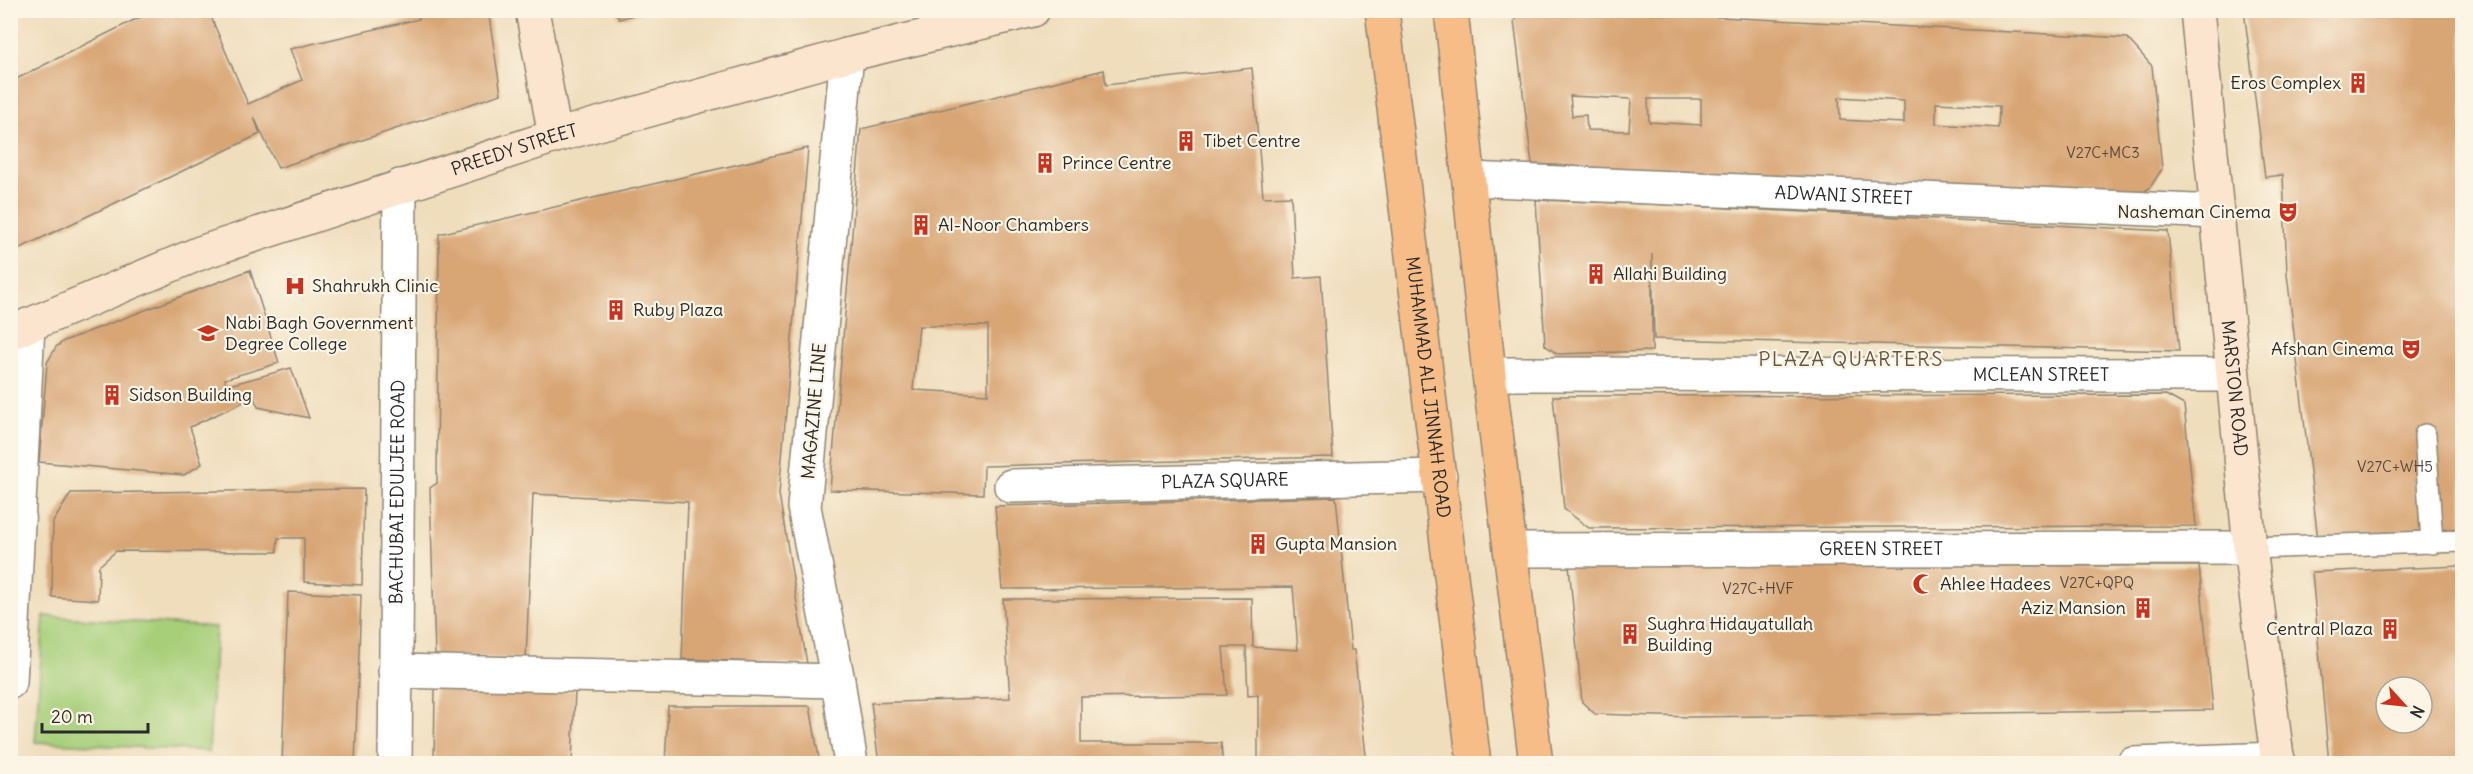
<svg xmlns="http://www.w3.org/2000/svg" width="2473" height="774" font-family="Delius,sans-serif">
  <rect width="100%" height="100%" fill="#fcf5e5"/>
  <filter id="ink" filterUnits="userSpaceOnUse"><feTurbulence type="fractalNoise" baseFrequency=".0167" numOctaves="2"/><feDisplacementMap in="SourceGraphic" scale="12" xChannelSelector="R" yChannelSelector="G"/><feConvolveMatrix kernelMatrix="1 2 1 2 8 2 1 2 1" color-interpolation-filters="sRGB"/></filter>
  <filter id="wash" filterUnits="userSpaceOnUse"><feTurbulence type="fractalNoise" baseFrequency=".008" numOctaves="4" result="noise"/><feDisplacementMap in="SourceGraphic" scale="24" xChannelSelector="R" yChannelSelector="G"/><feGaussianBlur stdDeviation="1.35" result="paint"/><feColorMatrix in="noise" values="0 0 0 0 0 0 0 0 0 0 0 0 0 0 0 0 0 1.4 0 .05"/><feComposite in="paint" operator="in"/></filter>
  <g filter="url(#wash)">
    <rect width="100%" height="100%" fill="#efddbb"/>
    <!-- green -->
    <path fill="#a7cf7a" stroke="#697d52" stroke-width="1.5" d="M 44,616 L 216,627 L 209,751 L 35,742 Z"/>
    <g id="blocks">
      <!-- building -->
      <path fill="#d8a575" fill-rule="evenodd" d="M 154,10 L 208,10 L 248,104 L 302,80 L 290,49 L 419,19 L 417,10 L 488,10 L 501,94 L 278,168 L 254,117 L 260,134 L 10,253 L 10,82 Z
        M 616,10 L 646,10 L 646,11 L 619,19 Z
        M 1523,10 L 1584,10 L 2127,38 L 2152,66 L 2162,169 L 2151,186 L 2138,197 L 1532,164 L 1514,21 ZM 1570,96 L 1631,99 L 1629,131 L 1587,130 L 1586,115 L 1572,116 ZM 1839,97 L 1904,101 L 1904,123 L 1840,120 ZM 1648,99 L 1701,99 L 1701,125 L 1649,122 ZM 1936,103 L 1999,106 L 1998,128 L 1936,124 Z
        M 2244,10 L 2462,10 L 2462,528 L 2318,540 L 2287,274 L 2283,175 L 2265,177 Z
        M 1252,68 L 1263,197 L 1291,196 L 1295,278 L 1321,276 L 1333,457 L 984,466 L 983,494 L 830,490 L 861,129 L 1104,70 L 1106,85 ZM 919,326 L 988,326 L 988,394 L 913,390 Z
        M 808,148 L 779,494 L 807,664 L 682,659 L 688,502 L 533,494 L 526,659 L 435,656 L 430,488 L 437,483 L 439,234 Z
        M 1536,200 L 1650,204 L 2168,231 L 2179,351 L 1654,339 L 1652,254 L 1652,351 L 1557,354 L 1545,345 Z
        M 250,270 L 279,363 L 225,379 L 226,386 L 291,368 L 309,418 L 258,407 L 254,397 L 190,427 L 202,464 L 184,475 L 39,462 L 47,363 L 56,347 L 64,341 Z
        M 2166,395 L 2184,405 L 2196,526 L 1589,528 L 1564,509 L 1553,396 Z
        M 364,489 L 362,585 L 304,582 L 304,538 L 278,538 L 277,552 L 116,551 L 99,566 L 98,600 L 52,597 L 53,522 L 71,493 Z
        M 1336,497 L 1351,650 L 1354,650 L 1367,764 L 1258,764 L 1258,695 L 1248,696 L 1246,647 L 1223,647 L 1227,695 L 1081,697 L 1081,743 L 1221,743 L 1223,764 L 879,764 L 871,703 L 1010,698 L 1003,599 L 1252,598 L 1253,647 L 1298,650 L 1293,587 L 1002,589 L 995,506 Z
        M 1569,565 L 2199,566 L 2213,710 L 1690,717 L 1595,714 L 1582,702 Z
        M 2462,566 L 2462,764 L 2329,764 L 2312,572 ZM 2386,687 L 2422,687 L 2422,723 L 2386,723 Z
        M 288,592 L 361,595 L 355,764 L 282,764 Z
        M 435,688 L 575,691 L 572,764 L 434,764 Z
        M 668,706 L 810,706 L 820,764 L 665,764 Z"/>
    </g>
  </g>
  <g filter="url(#ink)">
    <use href="#blocks" fill-opacity="0" stroke="#8d8473" stroke-width="1.5"/>
    <g fill="none" stroke-linecap="round" stroke-linejoin="round">
      <!-- lane casing -->
      <g stroke="#8d8473" stroke-width="24">
        <path id="lane" d="M 2425,435 L 2432,543
          M 2250,548 L 2462,541"/>
      </g>
      <!-- street casing -->
      <g stroke="#8d8473" stroke-width="36">
        <g id="street">
          <path d="M 847,55 L 804,507 L 838,681 L 851,764"/>
          <path id="s1" d="M 1469,179 L 2218,212"/>
          <path id="s2" d="M 1489,374 L 2232,375"/>
          <path id="s3" d="M 1011,486 L 1440,476"/>
          <path id="s4" d="M 1512,550 L 2250,548"/>
          <path d="M 395,671 L 838,681"/>
          <path d="M 10,682 L 28,325"/>
          <path id="s5" d="M 395,764 L 400,186"/>
          <path d="M 2133,764 L 2278,759"/>
        </g>
      </g>
      <!-- secondary casing -->
      <g stroke="#8d8473" stroke-width="36">
        <g id="secondary">
          <path d="M 532,10 L 555,136"/>
          <path id="s6" d="M 2197,10 L 2250,548 L 2278,764"/>
          <path id="s7" d="M 10,333 L 200,253 L 555,136 L 847,55 L 1033,10"/>
        </g>
      </g>
      <!-- highway casing -->
      <g stroke="#8d8473" stroke-width="36">
        <g id="highway">
          <path id="s8" d="M 1382,10 L 1474,764"/>
          <path d="M 1451,10 L 1489,374 L 1536,764"/>
        </g>
      </g>
      <!-- lane -->
      <use href="#lane" stroke="#fff" stroke-width="21"/>
      <!-- street -->
      <use href="#street" stroke="#fff" stroke-width="33"/>
      <!-- secondary -->
      <use href="#secondary" stroke="#fce5cf" stroke-width="33"/>
      <!-- highway -->
      <use href="#highway" stroke="#f7bd88" stroke-width="33"/>
    </g>
  </g>
  <!-- icons -->
  <defs>
    <g id="building-bare" transform="scale(1.62)"><path d="M-4-6H4V6H1V3H-1V6H-4ZM-2.5-4.3h1.7v1.8h-1.7ZM.8-4.3h1.7v1.8H.8ZM-2.5-1h1.7V.8h-1.7ZM.8-1h1.7V.8H.8Z" fill="#c8321e" stroke="#fcf5e5" stroke-width="2.5" paint-order="stroke"/></g>
    <g id="theatre-bare" transform="scale(1.62)"><path d="M-5-5.5Q0-4 5-5.5V0Q5 5 0 6Q-5 5-5 0ZM-3.3-2.5H-1v1.5H-3.3ZM1-2.5H3.3v1.5H1ZM-2.8 1Q0 5.5 2.8 1Z" fill="#c8321e" stroke="#fcf5e5" stroke-width="2.5" paint-order="stroke"/></g>
    <g id="hospital-bare" transform="scale(1.62)"><path d="M-5-5h3v3.5h4V-5h3V5h-3V1.5h-4V5h-3Z" fill="#c8321e" stroke="#fcf5e5" stroke-width="2.5" paint-order="stroke"/></g>
    <g id="university-bare" transform="scale(1.62)"><path d="M0-5L7-2L0 1L-7-2ZM-4 1L0 2.5L4 1V4Q0 6-4 4Z" fill="#c8321e" stroke="#fcf5e5" stroke-width="2.5" paint-order="stroke"/></g>
    <g id="mosque-bare" transform="scale(1.62)"><path d="M3.5-4.9A6 6 0 1 0 3.5 4.9A5 5 0 1 1 3.5-4.9Z" fill="#c8321e" stroke="#fcf5e5" stroke-width="2.5" paint-order="stroke"/></g>
  </defs>
  <g fill-rule="evenodd">
    <use href="#building-bare" x="2358" y="83"/>
    <use href="#building-bare" x="1186" y="141"/>
    <use href="#building-bare" x="1045" y="163"/>
    <use href="#theatre-bare" x="2288" y="212"/>
    <use href="#building-bare" x="921" y="225"/>
    <use href="#building-bare" x="1596" y="274"/>
    <use href="#hospital-bare" x="295" y="286"/>
    <use href="#building-bare" x="616" y="310"/>
    <use href="#university-bare" x="208" y="333"/>
    <use href="#theatre-bare" x="2411" y="349"/>
    <use href="#building-bare" x="112" y="395"/>
    <use href="#building-bare" x="1258" y="544"/>
    <use href="#mosque-bare" x="1923" y="584"/>
    <use href="#building-bare" x="2143" y="608"/>
    <use href="#building-bare" x="2390" y="629"/>
    <use href="#building-bare" x="1630" y="634"/>
  </g>
  <g text-anchor="middle" stroke-width="4.5" stroke-linejoin="round" paint-order="stroke">
    <!-- number labels -->
    <g font-size="15" fill="#564a3e">
      <text x="2103" y="158">V27C+MC3</text>
      <text x="2395" y="472">V27C+WH5</text>
      <text x="2097" y="588">V27C+QPQ</text>
      <text x="1758" y="594">V27C+HVF</text>
    </g>
    <!-- poi labels -->
    <g font-size="18" fill="#2b2b2b" stroke="#fcf5e5" text-anchor="start">
      <text x="2341" y="89" text-anchor="end">Eros Complex</text>
      <text x="1203" y="147">Tibet Centre</text>
      <text x="1062" y="169">Prince Centre</text>
      <text x="2271" y="218" text-anchor="end">Nasheman Cinema</text>
      <text x="938" y="231">Al-Noor Chambers</text>
      <text x="1613" y="280">Allahi Building</text>
      <text x="312" y="292">Shahrukh Clinic</text>
      <text x="633" y="316">Ruby Plaza</text>
      <text x="225" y="329">Nabi Bagh Government<tspan x="225" dy="21">Degree College</tspan></text>
      <text x="2394" y="355" text-anchor="end">Afshan Cinema</text>
      <text x="129" y="401">Sidson Building</text>
      <text x="1275" y="550">Gupta Mansion</text>
      <text x="1940" y="590">Ahlee Hadees</text>
      <text x="2126" y="614" text-anchor="end">Aziz Mansion</text>
      <text x="1647" y="630">Sughra Hidayatullah<tspan x="1647" dy="21">Building</tspan></text>
      <text x="2373" y="635" text-anchor="end">Central Plaza</text>
    </g>
    <!-- street labels -->
    <g font-size="18" fill="#2b2b2b" stroke="#fcf5e5">
      <text dy="6" stroke="none"><textPath href="#s7" startOffset="537">PREEDY STREET</textPath></text>
      <text dy="6" stroke="none"><textPath href="#s1" startOffset="375">ADWANI STREET</textPath></text>
      <text dy="6" stroke="none"><textPath href="#s2" startOffset="552">MCLEAN STREET</textPath></text>
      <text dy="6" stroke="none"><textPath href="#s8" startOffset="380">MUHAMMAD ALI JINNAH ROAD</textPath></text>
      <text dy="6" stroke="none"><textPath href="#s6" startOffset="380">MARSTON ROAD</textPath></text>
      <text transform="translate(814 411) rotate(-85)" y="6">MAGAZINE LINE</text>
      <text dy="6" stroke="none"><textPath href="#s3" startOffset="214">PLAZA SQUARE</textPath></text>
      <text dy="6" stroke="none"><textPath href="#s5" startOffset="272">BACHUBAI EDULJEE ROAD</textPath></text>
      <text dy="6" stroke="none"><textPath href="#s4" startOffset="369">GREEN STREET</textPath></text>
    </g>
    <!-- neighbourhood labels -->
    <g font-size="20" letter-spacing="1.5" fill="#685645" stroke="#fcf5e5">
      <text x="1851" y="366">PLAZA QUARTERS</text>
    </g>
  </g>
  <!-- margin -->
  <rect width="2473" height="774" fill="none" stroke="#fcf5e5" stroke-width="36"/>
  <!-- north arrow -->
  <g transform="translate(2404 705) rotate(117)"><circle r="28" fill="#fcf5e5" stroke="#a8a49b" stroke-width="1.5"/>
  <path d="M0-4.5L10 22L0 15L-10 22Z" fill="#c8321e"/>
  <text y="-9" font-size="16" font-weight="bold" text-anchor="middle" fill="#2b2b2b">N</text>
  </g>
  <!-- scale -->
  <path d="M42 723v9h106v-9" fill="none" stroke="#2b2b2b" stroke-width="3"/>
  <text x="51" y="723" font-size="18" fill="#2b2b2b" stroke="#fcf5e5" stroke-width="4.5" paint-order="stroke">20 m</text>
</svg>
